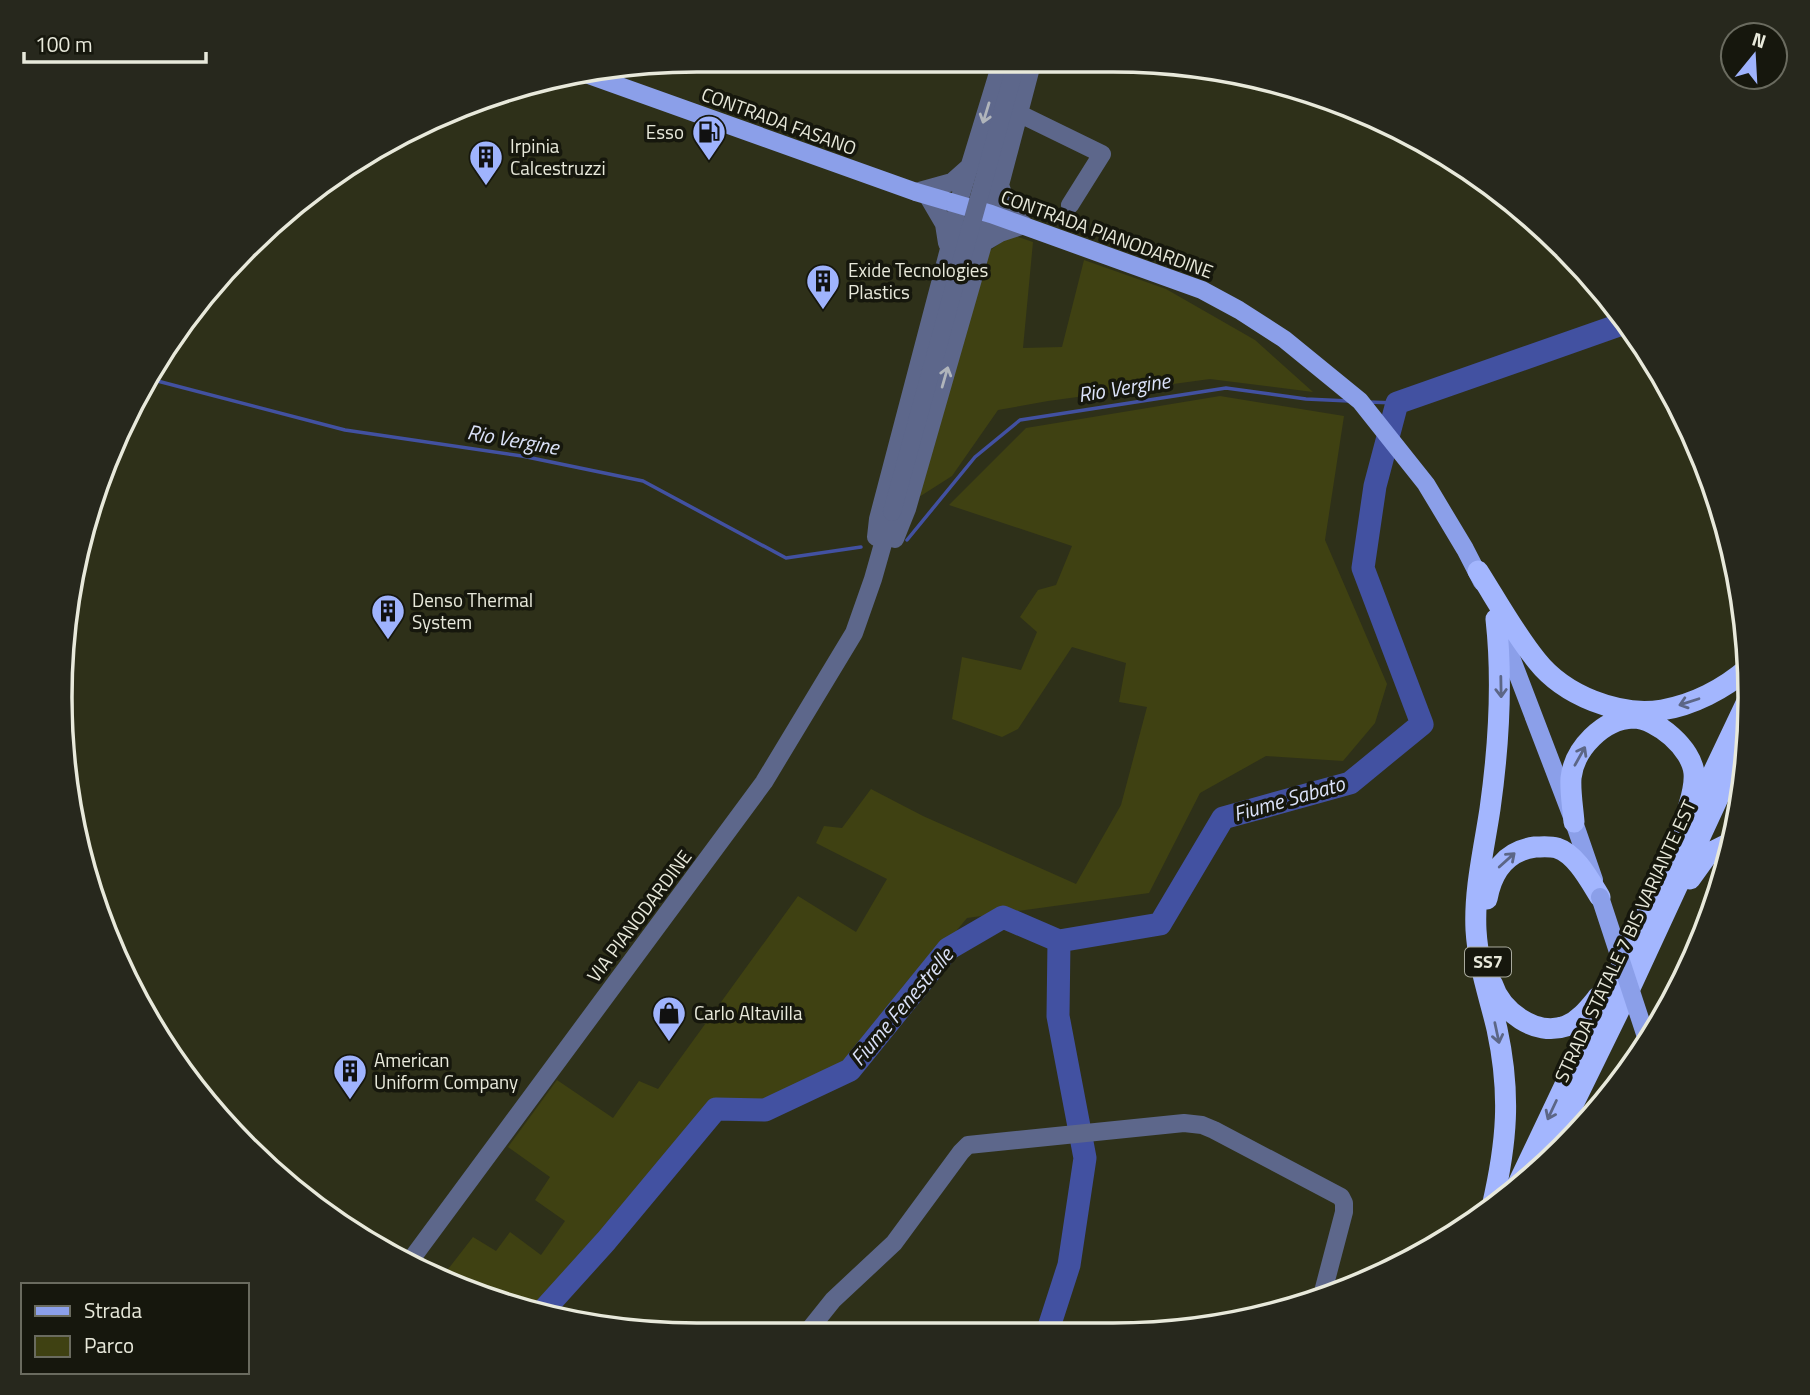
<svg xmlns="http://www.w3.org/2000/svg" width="1810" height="1395" font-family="'Titillium Web',sans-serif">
  <rect width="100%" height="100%" fill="#2e3019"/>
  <!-- green -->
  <path fill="#3f4112" d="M 1012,235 L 1033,242 L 1023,348 L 1062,347 L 1084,260 L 1166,289 L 1255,340 L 1313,392 L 1210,379 L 1048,401 L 998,410 L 952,476 L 919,497 L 989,251 Z
    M 1220,396 L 1344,416 L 1325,540 L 1387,684 L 1375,723 L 1343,761 L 1266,756 L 1200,793 L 1149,893 L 967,918 L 846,1064 L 772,1101 L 715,1103 L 530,1310 L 492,1302 L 442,1277 L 473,1237 L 496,1251 L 510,1232 L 541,1255 L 565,1221 L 535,1200 L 550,1177 L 508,1147 L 557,1080 L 613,1118 L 639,1081 L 658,1089 L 798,896 L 856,932 L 887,879 L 816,843 L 824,826 L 842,828 L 871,789 L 923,816 L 1076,884 L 1121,805 L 1147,707 L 1119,702 L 1126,663 L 1072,647 L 1018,729 L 1002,737 L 952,719 L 962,657 L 1021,670 L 1037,632 L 1020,617 L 1038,590 L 1056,585 L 1072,546 L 949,505 L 1026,428 Z"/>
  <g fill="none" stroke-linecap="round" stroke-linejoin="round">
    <!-- stream -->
    <path stroke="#4251a1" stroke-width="3.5" d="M 146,378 L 345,430 L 522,456 L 643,481 L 786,558 L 861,547
      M 1367,402 L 1397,403
      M 907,540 L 975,457 L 1020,420 L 1226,388 L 1306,399 L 1349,401"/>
    <!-- river -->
    <path stroke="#4251a1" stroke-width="23" d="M 541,1313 L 606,1241 L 716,1109 L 765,1110 L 850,1070 L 948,949 L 1003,917 L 1059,941
      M 1048,1330 L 1069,1265 L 1085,1158 L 1058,1016 L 1059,941 L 1160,924 L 1223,818 L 1350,783 L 1422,724 L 1363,568 L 1375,486 L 1397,403 L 1625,323"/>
    <!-- minor -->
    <path stroke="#5d678b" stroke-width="18" d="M 1020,114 L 1102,154 L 1070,205
      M 916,192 L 952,182 L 970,166
      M 927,195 L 944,224 L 947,243
      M 983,243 L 1000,233 L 1024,225 L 1007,205 L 1000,185
      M 876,537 L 878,519 L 949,249 L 958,204 L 1002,60
      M 895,539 L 907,509 L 1000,185 L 1033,60
      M 410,1261 L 764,782 L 854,633 L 873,579 L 892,512
      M 809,1330 L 833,1300 L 894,1243 L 961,1152 L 968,1145 L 1184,1123 L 1202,1125 L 1214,1130 L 1341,1197 L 1344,1203 L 1344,1212 L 1324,1288 L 1326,1293 L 1332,1295"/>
    <!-- major -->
    <path stroke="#8b9fe9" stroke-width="18" d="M 586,74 L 916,192 L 991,214 L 1202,290 L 1239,310 L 1284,339 L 1360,401 L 1426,484 L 1465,549 L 1482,582
      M 1501,631 L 1574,822 L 1594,880"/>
    <!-- highway -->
    <path stroke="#a3b6fe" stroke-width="21" d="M 1478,571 C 1497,601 1515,634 1537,661 C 1564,695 1618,717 1662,710 C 1693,705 1724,689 1748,668
      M 1574,822 C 1573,808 1570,792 1571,778 C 1574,749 1603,719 1633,718 C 1657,718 1692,749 1694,773 C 1695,784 1692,795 1689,805
      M 1690,879 L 1708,854 L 1732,842
      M 1487,899 C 1492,871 1506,851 1535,847 C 1541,847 1550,846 1557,848 C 1576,854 1590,881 1600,897
      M 1492,983 C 1501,1011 1535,1037 1566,1026 C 1580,1020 1589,1008 1598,997
      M 1543,1166 L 1632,984 L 1743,744
      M 1516,1188 L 1750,695
      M 1492,1207 C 1507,1142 1511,1094 1497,1029 C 1489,995 1478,965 1476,930 C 1474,890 1484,849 1490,809 C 1499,745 1503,683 1496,619"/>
    <!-- minor-bridge -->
    <path stroke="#5d678b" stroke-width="18" d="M 892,512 L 1017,60"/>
    <!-- major-bridge -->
    <path stroke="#8b9fe9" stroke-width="18" d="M 1600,897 L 1648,1043"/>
  </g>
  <!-- one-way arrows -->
  <defs><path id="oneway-shaft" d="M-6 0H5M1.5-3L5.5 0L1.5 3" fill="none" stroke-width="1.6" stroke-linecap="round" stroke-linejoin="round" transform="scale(1.75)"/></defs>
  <g stroke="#b0b5bb">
    <use href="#oneway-shaft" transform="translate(986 113) rotate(107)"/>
    <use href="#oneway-shaft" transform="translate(945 377) rotate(-74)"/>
  </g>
  <g stroke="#5c6686">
    <use href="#oneway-shaft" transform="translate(1501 687) rotate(89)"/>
    <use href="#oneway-shaft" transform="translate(1689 702) rotate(162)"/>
    <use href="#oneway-shaft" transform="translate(1580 756) rotate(-61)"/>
    <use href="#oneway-shaft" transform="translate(1507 860) rotate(-42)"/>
    <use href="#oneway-shaft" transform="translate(1497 1033) rotate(78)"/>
    <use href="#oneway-shaft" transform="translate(1552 1110) rotate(115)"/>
  </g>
  <!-- icons -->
  <defs>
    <g id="fuel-pin" transform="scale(1.75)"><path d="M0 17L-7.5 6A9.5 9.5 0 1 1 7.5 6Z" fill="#9fb3fd" stroke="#16170d"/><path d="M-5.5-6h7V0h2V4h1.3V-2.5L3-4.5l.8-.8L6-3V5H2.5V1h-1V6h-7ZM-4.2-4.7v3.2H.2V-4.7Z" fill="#111"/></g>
    <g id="building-pin" transform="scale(1.75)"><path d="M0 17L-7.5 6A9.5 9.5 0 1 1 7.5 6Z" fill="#9fb3fd" stroke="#16170d"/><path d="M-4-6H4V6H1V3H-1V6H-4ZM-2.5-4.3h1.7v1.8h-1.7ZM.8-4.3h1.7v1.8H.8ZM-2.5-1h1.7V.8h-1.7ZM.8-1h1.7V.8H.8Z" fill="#111"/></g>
    <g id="shop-pin" transform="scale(1.75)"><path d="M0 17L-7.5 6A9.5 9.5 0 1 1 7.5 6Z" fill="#9fb3fd" stroke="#16170d"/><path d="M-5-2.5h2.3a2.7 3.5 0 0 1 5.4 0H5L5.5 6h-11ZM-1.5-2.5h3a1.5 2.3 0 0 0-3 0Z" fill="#111"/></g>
  </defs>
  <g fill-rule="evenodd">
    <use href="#fuel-pin" x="709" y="132"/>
    <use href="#building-pin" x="486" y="157"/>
    <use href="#building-pin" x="823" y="281"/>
    <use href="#building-pin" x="388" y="611"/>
    <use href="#shop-pin" x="669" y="1013"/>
    <use href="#building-pin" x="350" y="1071"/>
  </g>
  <g text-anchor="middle" stroke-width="7" stroke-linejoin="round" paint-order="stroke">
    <!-- shield labels -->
    <rect fill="#16170d" stroke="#a9aa9d" stroke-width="2" x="1465" y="947.5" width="46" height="29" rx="5"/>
    <g font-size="18" font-weight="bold" fill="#e8e9db">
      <text x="1488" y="968">SS7</text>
    </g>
    <!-- street labels -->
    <g font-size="19" fill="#e8e9db" stroke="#16170d">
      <text transform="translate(779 121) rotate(20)" y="7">CONTRADA FASANO</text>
      <text transform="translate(1107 234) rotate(20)" y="7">CONTRADA PIANODARDINE</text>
      <text transform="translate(639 916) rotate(-53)" y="7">VIA PIANODARDINE</text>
      <text transform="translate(1625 941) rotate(-65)" y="7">STRADA STATALE 7 BIS VARIANTE EST</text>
    </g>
    <!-- poi labels -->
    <g font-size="19" fill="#e8e9db" stroke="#16170d" text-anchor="start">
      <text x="684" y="139" text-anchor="end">Esso</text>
      <text x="510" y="153">Irpinia<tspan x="510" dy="22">Calcestruzzi</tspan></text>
      <text x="848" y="277">Exide Tecnologies<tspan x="848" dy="22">Plastics</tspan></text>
      <text x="412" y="607">Denso Thermal<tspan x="412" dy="22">System</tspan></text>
      <text x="694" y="1020">Carlo Altavilla</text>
      <text x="374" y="1067">American<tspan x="374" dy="22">Uniform Company</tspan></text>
    </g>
    <!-- water labels -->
    <g font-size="21" font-style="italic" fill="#dbe2f9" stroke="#16170d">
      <text transform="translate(1124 388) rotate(-9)" y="7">Rio Vergine</text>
      <text transform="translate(513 440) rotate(10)" y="7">Rio Vergine</text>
      <text transform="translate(1289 799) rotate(-16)" y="7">Fiume Sabato</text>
      <text transform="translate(902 1007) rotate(-50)" y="7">Fiume Fenestrelle</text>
    </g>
  </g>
  <!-- crop -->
  <path d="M0 0H1810V1395H0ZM697 72H1113A625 625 0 0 1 1738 697V698A625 625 0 0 1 1113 1323H697A625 625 0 0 1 72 698V697A625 625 0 0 1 697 72Z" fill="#27281d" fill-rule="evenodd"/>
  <path fill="none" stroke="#e8e9db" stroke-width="3.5" d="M697 72H1113A625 625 0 0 1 1738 697V698A625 625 0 0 1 1113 1323H697A625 625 0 0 1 72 698V697A625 625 0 0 1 697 72Z"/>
  <!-- legend -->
  <rect x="21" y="1283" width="228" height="91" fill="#16170d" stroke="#6a6b5f" stroke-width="2"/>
  <rect x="35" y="1306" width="35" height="10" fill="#8b9fe9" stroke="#6a6b5f" stroke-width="2"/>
  <text x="84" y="1318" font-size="21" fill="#e8e9db">Strada</text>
  <rect x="35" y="1336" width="35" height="21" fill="#3f4112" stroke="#6a6b5f" stroke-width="2"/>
  <text x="84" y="1353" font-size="21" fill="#e8e9db">Parco</text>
  <!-- north arrow -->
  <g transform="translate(1754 56) rotate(18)"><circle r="33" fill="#16170d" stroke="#6a6b5f" stroke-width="2"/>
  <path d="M0-5L12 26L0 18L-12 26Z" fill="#9fb3fd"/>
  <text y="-10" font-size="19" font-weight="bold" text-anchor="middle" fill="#e8e9db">N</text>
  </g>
  <!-- scale -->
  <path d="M24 52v10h182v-10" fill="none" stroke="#e8e9db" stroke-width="3.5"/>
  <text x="35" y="52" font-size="21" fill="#e8e9db" stroke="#16170d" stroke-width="5" paint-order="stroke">100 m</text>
</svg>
